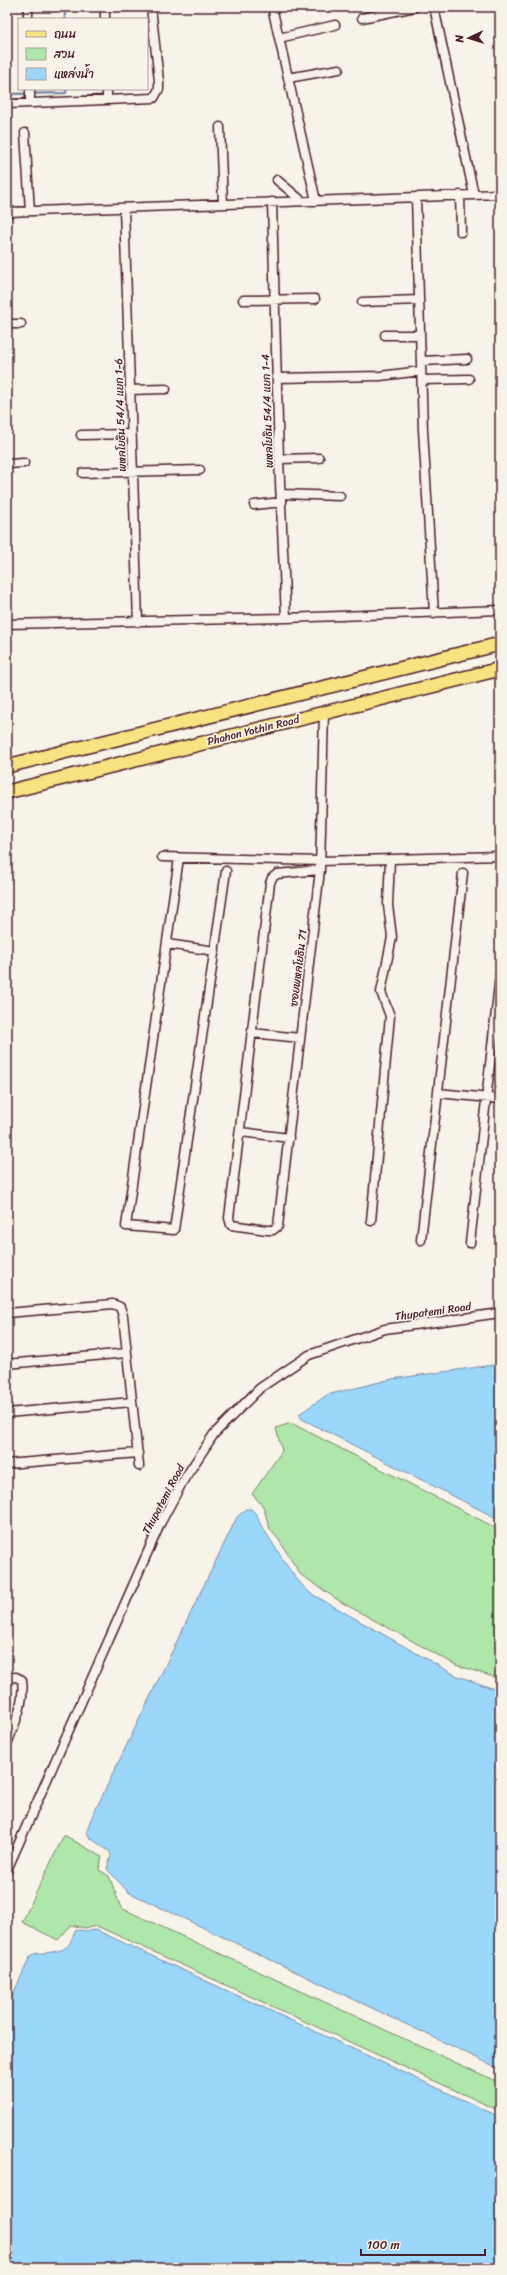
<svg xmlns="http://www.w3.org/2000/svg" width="507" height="2275" font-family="Sriracha,'Playpen Sans Thai',sans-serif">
  <rect width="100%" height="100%" fill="#f7f3e8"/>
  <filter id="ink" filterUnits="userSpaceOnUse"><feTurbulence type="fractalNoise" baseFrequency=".025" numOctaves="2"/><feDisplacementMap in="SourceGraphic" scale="8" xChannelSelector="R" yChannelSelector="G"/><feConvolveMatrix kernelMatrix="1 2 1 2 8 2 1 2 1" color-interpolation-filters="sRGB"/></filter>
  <g filter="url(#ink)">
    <!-- green -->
    <path fill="#afe7ab" stroke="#7c836b" d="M 291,1423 L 500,1530 L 500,1679 L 456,1665 L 341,1602 L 300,1574 L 279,1540 L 270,1529 L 263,1506 L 252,1494 L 282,1451 L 276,1428 Z
      M 64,1835 L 102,1857 L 99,1870 L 109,1876 L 121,1908 L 500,2083 L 500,2111 L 97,1926 L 85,1928 L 71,1925 L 58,1940 L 22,1922 Z"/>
    <!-- water -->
    <path fill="#9bd6fb" stroke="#7b8da8" d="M 500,1364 L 500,1520 L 302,1419 L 299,1414 L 327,1395 L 392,1379 Z
      M 246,1509 L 251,1509 C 258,1514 258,1521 262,1527 C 278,1550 289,1574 310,1593 L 455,1675 L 500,1691 L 500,2069 L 128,1892 L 107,1869 L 111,1856 L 110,1852 L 89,1837 L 87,1831 L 91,1819 L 237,1517 Z
      M 76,1929 L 86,1931 L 96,1930 L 500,2117 L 500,2268 L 7,2268 L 7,2007 L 31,1955 C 42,1951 63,1955 70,1943 C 73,1938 73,1934 76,1929 Z"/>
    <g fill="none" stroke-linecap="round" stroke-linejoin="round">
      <!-- stream -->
      <path stroke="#7b8da8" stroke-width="2.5" d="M 65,7 L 65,19
        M 7,94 L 66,93 L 66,89"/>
      <!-- street casing -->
      <g stroke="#4a1f2b" stroke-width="11">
        <path id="street" d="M 28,7 L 28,19
          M 105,7 L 105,19
          M 272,7 L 316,201
          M 434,7 L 474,195
          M 362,18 L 415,7
          M 279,38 L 335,25
          M 288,78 L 339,69
          M 30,89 L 30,103
          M 107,89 L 107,100
          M 7,104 L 154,98 L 159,89 L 159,81 L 151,7
          M 220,127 L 223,204
          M 25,133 L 30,211
          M 277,180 L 302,201
          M 460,195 L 461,232
          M 416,197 L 423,430 L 434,614
          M 272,202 L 279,459 L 286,618
          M 124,208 L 138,622
          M 7,212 L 500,194
          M 243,300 L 315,299
          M 362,302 L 419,300
          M 7,324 L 21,324
          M 385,335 L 420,335
          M 421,361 L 467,359
          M 277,378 L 380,376 L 421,371
          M 422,380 L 469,379
          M 129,390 L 166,389
          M 81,435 L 130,434
          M 279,459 L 319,458
          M 7,464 L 24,463
          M 83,473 L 200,470
          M 282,494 L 340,496
          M 254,505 L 282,502
          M 7,624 L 286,618 L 500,610
          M 162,857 L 321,861 L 500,856
          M 179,858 L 126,1226 L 174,1230 L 226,871
          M 320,870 L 277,874 L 272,878 L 270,883 L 229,1218 L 231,1225 L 267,1230 L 273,1230 L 278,1226 L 320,870 L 324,712
          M 167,944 L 215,951
          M 252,1033 L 300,1038
          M 438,1093 L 500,1099
          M 241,1132 L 289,1138
          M 371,1221 L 390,1016 L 381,992 L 392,937 L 388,905 L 390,859
          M 421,1240 L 463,873
          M 470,1243 L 500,975
          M 7,1313 L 113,1304 L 120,1307 L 123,1316 L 139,1466
          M 7,1364 L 127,1353
          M 7,1413 L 132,1402
          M 7,1464 L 138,1453
          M 7,1678 L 16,1677 L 22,1680 C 25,1703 15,1723 7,1744
          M 7,1870 L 161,1522 L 183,1481 L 214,1434 L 260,1388 L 309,1355 L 385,1329 L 500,1313"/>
      </g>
      <!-- primary casing -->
      <g stroke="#4a1f2b" stroke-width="16">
        <path id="primary" d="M 7,766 L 500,644
          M 7,792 L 500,669"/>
      </g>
      <!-- street -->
      <use href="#street" stroke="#f7f3e8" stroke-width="8"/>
      <!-- primary -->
      <use href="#primary" stroke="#f8e281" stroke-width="13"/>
    </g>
  </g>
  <g text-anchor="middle" stroke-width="3.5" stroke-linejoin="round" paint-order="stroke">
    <!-- street labels -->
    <g font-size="11" fill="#4a1f2b" stroke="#f7f3e8">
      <text transform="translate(267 411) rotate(-92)" y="4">พหลโยธิน 54/4 แยก 1-4</text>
      <text transform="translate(120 415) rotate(-92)" y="4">พหลโยธิน 54/4 แยก 1-6</text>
      <text transform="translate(253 730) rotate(-14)" y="4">Phahon Yothin Road</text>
      <text transform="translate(298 968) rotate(-83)" y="4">ซอยพหลโยธิน 71</text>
      <text transform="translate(433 1311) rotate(-8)" y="4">Thupatemi Road</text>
      <text transform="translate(163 1499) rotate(-62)" y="4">Thupatemi Road</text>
    </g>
  </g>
  <!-- margin -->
  <rect width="507" height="2275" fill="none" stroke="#f7f3e8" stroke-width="24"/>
  <rect x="12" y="12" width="483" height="2251" fill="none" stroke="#4a1f2b" stroke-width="1.5" filter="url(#ink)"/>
  <!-- legend -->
  <rect x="18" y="18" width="130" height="72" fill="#f7f3e8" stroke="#b29e9c"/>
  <rect x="26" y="31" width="20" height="6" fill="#f8e281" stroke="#b29e9c"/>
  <text x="54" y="38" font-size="12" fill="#4a1f2b">ถนน</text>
  <rect x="26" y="48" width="20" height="12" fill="#afe7ab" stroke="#b29e9c"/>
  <text x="54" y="58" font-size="12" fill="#4a1f2b">สวน</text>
  <rect x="26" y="68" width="20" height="12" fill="#9bd6fb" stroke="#b29e9c"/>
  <text x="54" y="78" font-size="12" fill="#4a1f2b">แหล่งน้ำ</text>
  <!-- north arrow -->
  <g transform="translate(469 38) rotate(266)" stroke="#f7f3e8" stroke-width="3" paint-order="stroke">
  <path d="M0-3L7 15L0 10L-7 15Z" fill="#4a1f2b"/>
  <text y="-6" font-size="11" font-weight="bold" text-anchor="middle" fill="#4a1f2b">N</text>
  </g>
  <!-- scale -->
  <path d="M361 2249v6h124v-6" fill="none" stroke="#4a1f2b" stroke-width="2"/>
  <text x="367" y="2249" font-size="12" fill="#4a1f2b" stroke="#f7f3e8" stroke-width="3" paint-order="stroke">100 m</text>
</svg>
